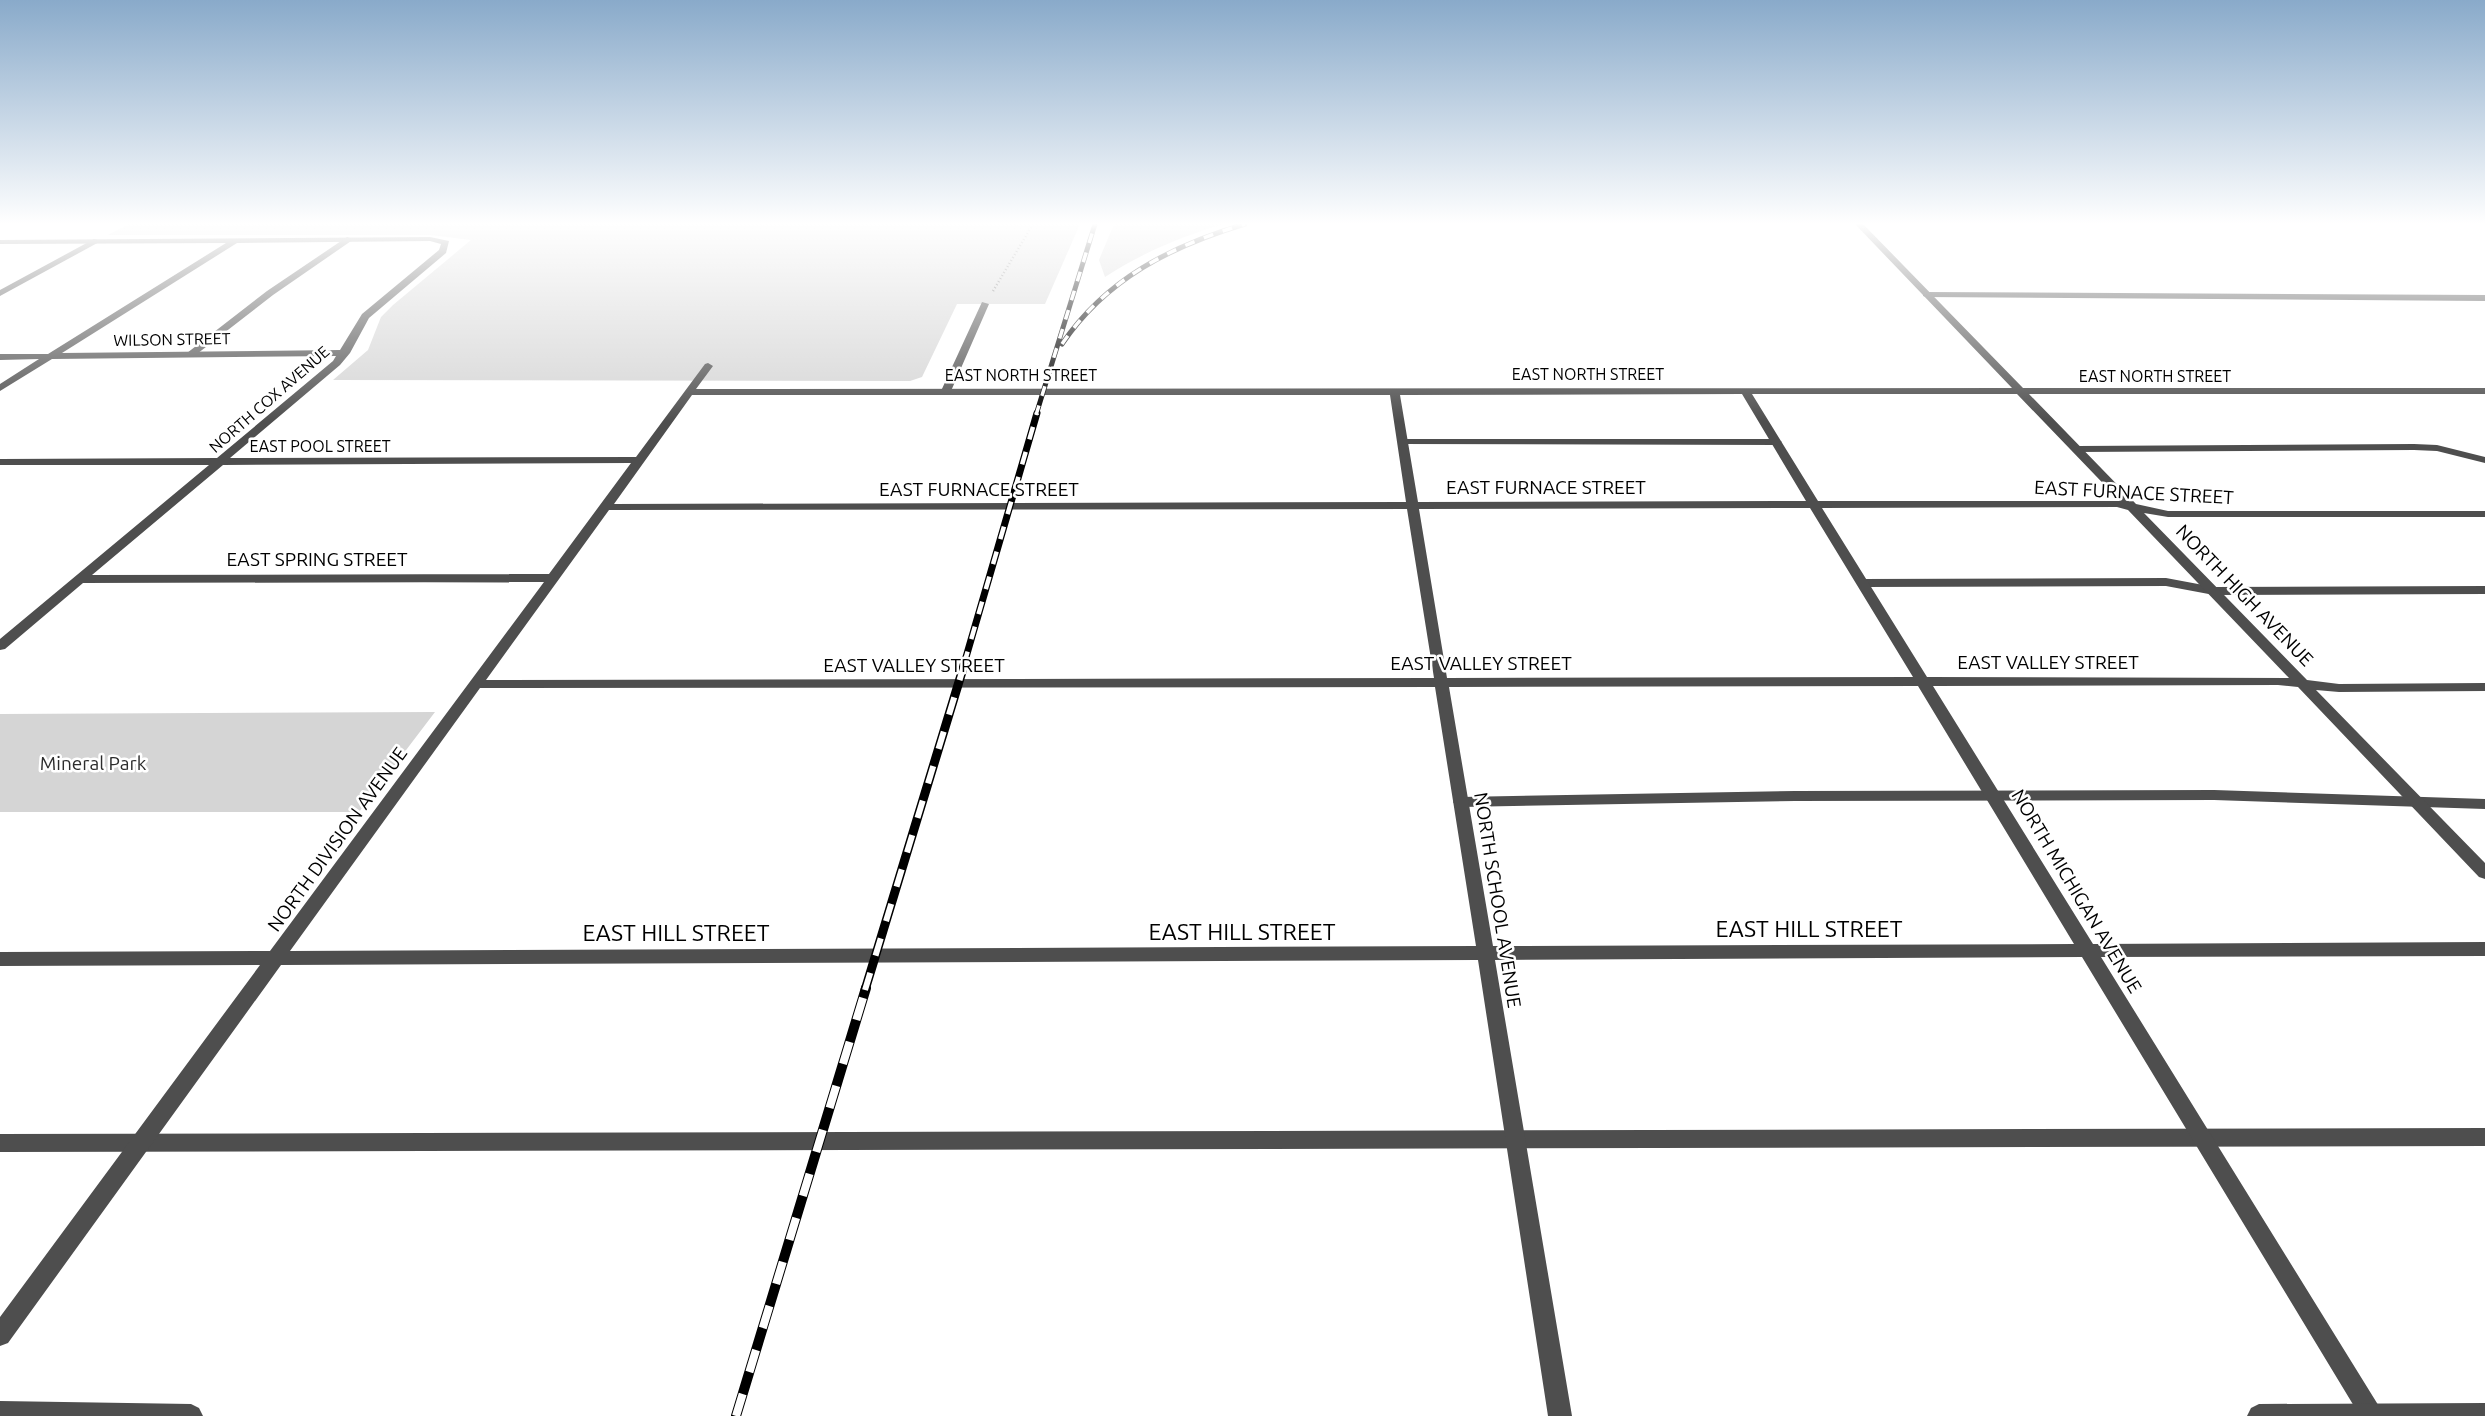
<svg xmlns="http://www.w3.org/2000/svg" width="2485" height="1416" font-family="Ubuntu,sans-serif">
  <rect width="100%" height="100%" fill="#fff"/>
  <!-- green -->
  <path fill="#d5d5d5" d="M 129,224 L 1080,224 L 1045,304 L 957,304 L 922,377 L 910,381 L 333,380 L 368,350 L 381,317 L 393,305 L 471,240 L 430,235 L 108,235 Z
    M 1114,224 L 1224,224 C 1182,236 1142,253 1105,277 L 1099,260 Z
    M 435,712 L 359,812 L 0,812 L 0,714 Z"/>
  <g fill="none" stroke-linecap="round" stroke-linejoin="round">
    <!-- path -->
    <path stroke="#707070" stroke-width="2.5" stroke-dasharray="1 2.5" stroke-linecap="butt" d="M 993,291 L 1033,224"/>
    <!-- service -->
    <path fill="#4e4e4e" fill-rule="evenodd" d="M 347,237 L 354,239 L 273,295 L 193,357 L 187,357 L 187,353 L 267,291 Z
      M 94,239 L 101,241 L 0,296 L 0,290 Z
      M 1923,292 L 2485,295 L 2485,301 L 1926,297 L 1923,296 Z
      M 982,302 L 989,304 L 951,391 L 942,393 L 941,391 Z
      M 1403,439 L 1777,439 L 1782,442 L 1777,445 L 1399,444 L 1398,442 Z
      M 2414,444 L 2437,445 L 2485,457 L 2485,463 L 2437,451 L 2414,450 L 2078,452 L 2073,449 L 2078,446 Z
      M 2166,578 L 2214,587 L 2485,586 L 2485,594 L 2214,595 L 2166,586 L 1863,587 L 1857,583 L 1863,579 Z
      M 2214,790 L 2485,799 L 2485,809 L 2214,800 L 1795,801 L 1461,807 L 1456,806 L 1453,802 L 1456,798 L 1461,797 L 1795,791 Z
      M 2485,1128 L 2485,1146 L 0,1152 L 0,1134 Z"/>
    <!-- minor -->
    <path fill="#4e4e4e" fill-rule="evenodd" d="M 1855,224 L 1863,224 L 2023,388 L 2485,388 L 2485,394 L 2029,394 L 2136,504 L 2168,511 L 2485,511 L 2485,517 L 2168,517 L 2144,513 L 2307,680 L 2339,684 L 2485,683 L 2485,691 L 2339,692 L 2316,690 L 2485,863 L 2485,879 L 2479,877 L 2298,687 L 2278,685 L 1933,686 L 2093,944 L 2485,942 L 2485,956 L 2101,957 L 2385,1416 L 2360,1416 L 2082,957 L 1495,960 L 1572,1416 L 1548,1416 L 1478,960 L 281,965 L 8,1343 L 0,1346 L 0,1317 L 260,965 L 0,966 L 0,952 L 270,951 L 544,582 L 83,583 L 5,649 L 0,650 L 0,639 L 209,465 L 0,465 L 0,459 L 217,458 L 333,361 L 336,356 L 52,359 L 0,391 L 0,384 L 39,359 L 0,360 L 0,354 L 48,354 L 226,243 L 0,244 L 0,240 L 430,237 L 449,241 L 446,253 L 369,318 L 350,353 L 340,365 L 230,458 L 636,457 L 705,364 L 708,363 L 713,366 L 696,389 L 2012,388 ZM 430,241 L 441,244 L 439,250 L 362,314 L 340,350 L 62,353 L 237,243 ZM 1742,394 L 1806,501 L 1418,502 L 1400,395 ZM 1752,394 L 2017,394 L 2120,501 L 1818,501 ZM 692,395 L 1390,395 L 1406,502 L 614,504 ZM 631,463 L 549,574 L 92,575 L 223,465 ZM 2117,507 L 2128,510 L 2289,678 L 1927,677 L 1822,508 ZM 1810,508 L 1913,677 L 1447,678 L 1419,509 ZM 1407,509 L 1434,678 L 486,680 L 609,510 ZM 1918,686 L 2074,944 L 1493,946 L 1449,687 ZM 1435,687 L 1476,946 L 290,951 L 480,688 Z"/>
    <!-- tertiary -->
    <path fill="#4e4e4e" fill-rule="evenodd" d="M 0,1401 L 191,1404 L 199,1408 L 203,1416 L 0,1416 Z
      M 2485,1403 L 2485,1416 L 2247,1416 L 2251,1408 L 2259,1404 Z"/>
    <!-- rail-far3 casing -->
    <g stroke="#000" stroke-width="5">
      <path id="rail-far3" d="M 1062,344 C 1106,279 1171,246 1245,224
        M 1036,415 L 1095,224"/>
    </g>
    <!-- rail-far2 casing -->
    <g stroke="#000" stroke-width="7">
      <path id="rail-far2" d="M 964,664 L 1037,413"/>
    </g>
    <!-- rail-far1 casing -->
    <g stroke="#000" stroke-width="9">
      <path id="rail-far1" d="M 865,990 L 965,662"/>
    </g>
    <!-- rail casing -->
    <g stroke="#000" stroke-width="10">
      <path id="rail" d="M 736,1416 L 866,988"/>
    </g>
    <!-- rail-far3 -->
    <use href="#rail-far3" stroke="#fff" stroke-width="3.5" stroke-dasharray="10" stroke-linecap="butt"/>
    <!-- rail-far2 -->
    <use href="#rail-far2" stroke="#fff" stroke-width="4.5" stroke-dasharray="13" stroke-linecap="butt"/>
    <!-- rail-far1 -->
    <use href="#rail-far1" stroke="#fff" stroke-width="6" stroke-dasharray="18" stroke-linecap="butt"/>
    <!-- rail -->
    <use href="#rail" stroke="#fff" stroke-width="8" stroke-dasharray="23" stroke-linecap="butt"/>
  </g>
  <!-- sky -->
  <linearGradient id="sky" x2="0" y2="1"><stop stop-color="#89aaca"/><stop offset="0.53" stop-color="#fff"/><stop offset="1" stop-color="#fff" stop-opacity="0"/></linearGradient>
  <rect width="2485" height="422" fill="url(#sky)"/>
  <g text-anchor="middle" stroke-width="5" stroke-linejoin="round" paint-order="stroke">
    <!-- far-street labels -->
    <g font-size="16" fill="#000" stroke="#fff">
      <text transform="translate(172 339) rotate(-1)" y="6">WILSON STREET</text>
      <text x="1588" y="380">EAST NORTH STREET</text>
      <text x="1021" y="381">EAST NORTH STREET</text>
      <text x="2155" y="382">EAST NORTH STREET</text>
      <text transform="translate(269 399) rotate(-41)" y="6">NORTH COX AVENUE</text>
      <text x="320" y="452">EAST POOL STREET</text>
    </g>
    <!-- street labels -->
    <g font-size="19" fill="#000" stroke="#fff">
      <text x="1546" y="494">EAST FURNACE STREET</text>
      <text x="979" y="496">EAST FURNACE STREET</text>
      <text transform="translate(2134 492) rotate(3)" y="7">EAST FURNACE STREET</text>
      <text x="317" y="566">EAST SPRING STREET</text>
      <text transform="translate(2245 595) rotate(46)" y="7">NORTH HIGH AVENUE</text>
      <text x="2048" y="669">EAST VALLEY STREET</text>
      <text x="1481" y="670">EAST VALLEY STREET</text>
      <text x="914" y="672">EAST VALLEY STREET</text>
      <text transform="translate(337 839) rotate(-54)" y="7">NORTH DIVISION AVENUE</text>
      <text transform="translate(2077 891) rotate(59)" y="7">NORTH MICHIGAN AVENUE</text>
      <text transform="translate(1498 900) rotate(81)" y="7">NORTH SCHOOL AVENUE</text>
    </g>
    <!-- park labels -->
    <g font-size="19" fill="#2c2c2c" stroke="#fff">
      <text x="93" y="770">Mineral Park</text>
    </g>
    <!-- near-street labels -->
    <g font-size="23" fill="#000" stroke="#fff">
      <text x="1809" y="937">EAST HILL STREET</text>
      <text x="1242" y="940">EAST HILL STREET</text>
      <text x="676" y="941">EAST HILL STREET</text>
    </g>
  </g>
</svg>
